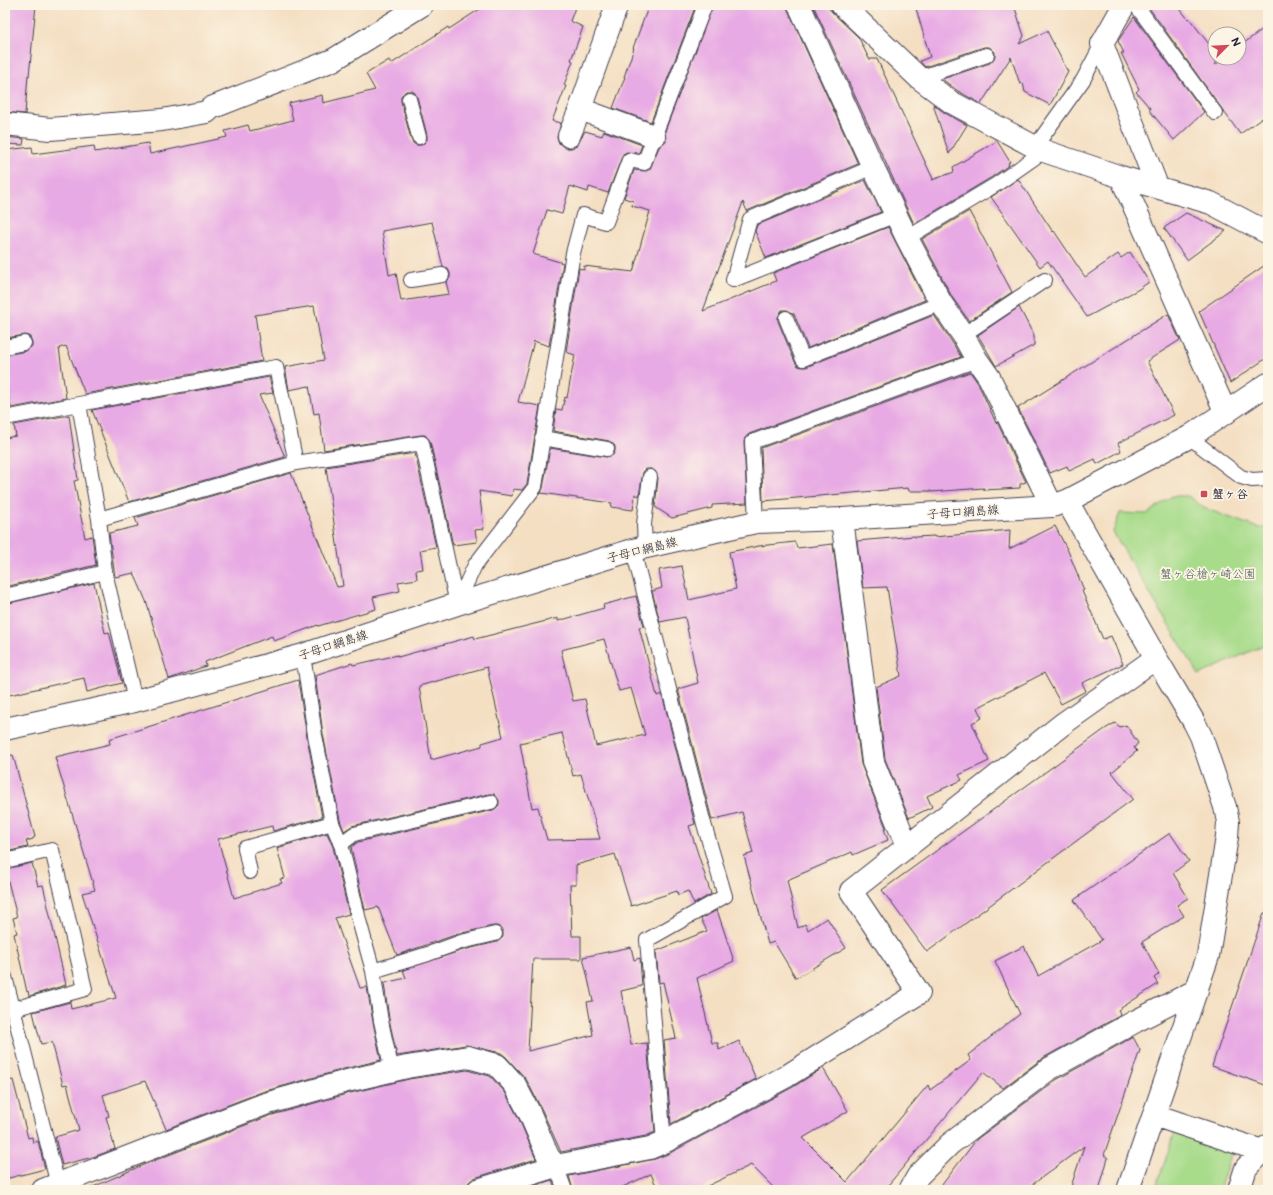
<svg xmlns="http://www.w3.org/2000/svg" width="1273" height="1195" font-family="'Balsamiq Sans','Klee One',sans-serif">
  <rect width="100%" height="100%" fill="#fcf5e5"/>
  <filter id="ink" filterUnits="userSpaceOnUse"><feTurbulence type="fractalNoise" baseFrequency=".025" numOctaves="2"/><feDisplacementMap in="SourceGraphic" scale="8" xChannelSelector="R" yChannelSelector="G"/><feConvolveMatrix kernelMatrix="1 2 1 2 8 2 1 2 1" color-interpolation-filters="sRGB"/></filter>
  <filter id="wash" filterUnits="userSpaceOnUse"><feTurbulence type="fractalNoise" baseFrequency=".012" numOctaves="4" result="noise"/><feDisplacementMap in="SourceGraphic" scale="16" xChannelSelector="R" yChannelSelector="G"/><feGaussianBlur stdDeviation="0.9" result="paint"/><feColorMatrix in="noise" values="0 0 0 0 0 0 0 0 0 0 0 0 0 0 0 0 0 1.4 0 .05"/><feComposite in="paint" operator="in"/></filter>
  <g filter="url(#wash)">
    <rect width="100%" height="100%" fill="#f4dfc3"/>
    <!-- green -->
    <path fill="#a8dc8b" stroke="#657f63" d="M 1172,496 L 1188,496 L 1204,508 L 1258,528 L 1268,527 L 1268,643 L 1199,675 L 1113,532 L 1120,513 L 1147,514 Z
      M 1175,1132 L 1232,1152 L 1219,1190 L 1155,1190 Z"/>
    <g id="blocks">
      <!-- building -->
      <path fill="#e8aae4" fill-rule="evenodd" d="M 5,5 L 36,5 L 29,76 L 28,75 L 25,114 L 5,112 Z
        M 486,5 L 576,5 L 570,21 L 583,27 L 571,60 L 573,61 L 564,85 L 566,86 L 552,121 L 561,123 L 557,137 L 559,143 L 565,148 L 571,148 L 577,146 L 585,131 L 602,136 L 604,131 L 642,145 L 639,153 L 627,152 L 623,154 L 608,193 L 589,187 L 588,192 L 570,186 L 562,214 L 547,210 L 533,254 L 563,263 L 549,346 L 534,341 L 518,402 L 540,406 L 527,484 L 522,490 L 513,489 L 512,496 L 479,491 L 484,529 L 475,530 L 477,542 L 453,545 L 430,441 L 425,435 L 421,435 L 324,450 L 319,413 L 314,414 L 309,386 L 289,390 L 285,367 L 324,360 L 314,306 L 255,315 L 262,361 L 85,394 L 66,346 L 59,348 L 66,398 L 11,408 L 5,378 L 5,355 L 26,351 L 32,346 L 32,342 L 30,337 L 26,335 L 5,338 L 5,166 L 8,166 L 6,150 L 32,147 L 33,154 L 94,146 L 95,152 L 148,143 L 150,154 L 227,137 L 225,131 L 248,125 L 250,131 L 293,120 L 289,103 L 322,95 L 323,103 L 375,90 L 366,74 L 389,60 L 391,64 L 448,27 L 449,29 ZM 406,91 L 412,91 L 415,93 L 417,97 L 427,135 L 427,140 L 422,145 L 416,145 L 413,143 L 411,139 L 401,101 L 401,96 ZM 432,222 L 443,267 L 448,269 L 450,273 L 450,278 L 446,282 L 449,294 L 401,301 L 396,273 L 389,275 L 382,231 Z
        M 649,5 L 696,5 L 651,122 L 613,108 L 625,77 L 624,77 L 634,48 L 633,48 Z
        M 713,5 L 787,5 L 788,10 L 858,164 L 747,211 L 743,202 L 703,311 L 776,281 L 773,273 L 888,227 L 925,300 L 808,348 L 794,314 L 787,310 L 782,310 L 778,317 L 778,321 L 795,362 L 798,366 L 802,367 L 806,367 L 934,315 L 952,342 L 961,357 L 749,434 L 745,438 L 744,442 L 747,503 L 712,505 L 712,508 L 672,518 L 655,507 L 658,478 L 655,471 L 651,469 L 646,469 L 643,472 L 639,496 L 635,494 L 633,510 L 611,507 L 612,503 L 541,493 L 543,488 L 550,448 L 606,457 L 613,455 L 615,451 L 615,446 L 609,441 L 553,431 L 556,409 L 562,410 L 565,397 L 567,398 L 575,355 L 566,352 L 579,268 L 584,270 L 584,266 L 633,272 L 650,211 L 632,206 L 633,201 L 624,198 L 634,170 L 646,171 L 650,169 L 659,147 L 666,141 L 665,131 Z
        M 813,5 L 825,5 L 859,38 L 869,59 L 877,59 L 933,179 L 932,180 L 954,172 L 953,167 L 997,141 L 1010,162 L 1008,163 L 1009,165 L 992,177 L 914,224 Z
        M 915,5 L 1014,5 L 1024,36 L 1019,44 L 1047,31 L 1068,72 L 1050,105 L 1025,92 L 1023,83 L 1020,84 L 1011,57 L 981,104 L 958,91 L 942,79 L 990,63 L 995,57 L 995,52 L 989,47 L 984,47 L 925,67 L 920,61 L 930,57 Z
        M 1147,5 L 1177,5 L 1188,19 L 1189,18 L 1215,52 L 1215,65 L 1224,58 L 1239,58 L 1239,47 L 1268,25 L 1268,114 L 1240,134 Z
        M 1134,17 L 1204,112 L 1174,140 L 1149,110 L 1151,109 L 1136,92 L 1139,89 L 1121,53 L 1124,53 L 1118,41 Z
        M 933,104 L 945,113 L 967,125 L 949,154 Z
        M 5,137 L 24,139 L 23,145 L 5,144 Z
        M 1018,179 L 1053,232 L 1054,231 L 1085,277 L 1118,254 L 1121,258 L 1130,252 L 1149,282 L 1139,289 L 1087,317 L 1048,261 L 1040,267 L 991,197 Z
        M 865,180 L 881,212 L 766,258 L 755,231 L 757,225 Z
        M 969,211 L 1012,292 L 969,321 L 952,297 L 922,239 Z
        M 1186,213 L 1226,231 L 1187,260 L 1164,228 Z
        M 1268,263 L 1268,357 L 1230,383 L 1199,311 Z
        M 1019,307 L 1034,336 L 1034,345 L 996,366 L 978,335 Z
        M 1168,314 L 1180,340 L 1147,361 L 1174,415 L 1118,443 L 1121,451 L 1097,464 L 1095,459 L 1069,471 L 1067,466 L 1050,473 L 1018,408 Z
        M 970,372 L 978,383 L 996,423 L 997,422 L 1026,482 L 1020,484 L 1020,488 L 984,490 L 984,488 L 931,492 L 931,491 L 909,491 L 908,488 L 763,501 L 761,448 Z
        M 269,377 L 273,393 L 259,395 L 285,457 L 129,502 L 92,410 Z
        M 69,415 L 78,480 L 74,481 L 85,538 L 92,536 L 96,565 L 5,587 L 5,438 L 16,436 L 14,425 Z
        M 415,453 L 436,547 L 420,550 L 423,569 L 416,570 L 417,579 L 398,582 L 400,591 L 373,597 L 376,609 L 318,626 L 318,625 L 274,641 L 272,636 L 205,662 L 206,666 L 169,679 L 146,601 L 134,573 L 115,577 L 109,533 L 138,526 L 135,518 L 291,473 L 337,587 L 343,586 L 326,467 Z
        M 1055,526 L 1068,551 L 1084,590 L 1082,591 L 1103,639 L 1111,636 L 1123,664 L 1082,683 L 1086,691 L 1061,704 L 1044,673 L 977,708 L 982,718 L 972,723 L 989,761 L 959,775 L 962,780 L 927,796 L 932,807 L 909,818 L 885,759 L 876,687 L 901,676 L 887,587 L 863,588 L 857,541 L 915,536 L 915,537 L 934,536 L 934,537 L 1010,530 L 1009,549 Z
        M 795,542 L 797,548 L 833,544 L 861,764 L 886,828 L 884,829 L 888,840 L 853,855 L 852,852 L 787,880 L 798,928 L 805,924 L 808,930 L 827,918 L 846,948 L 796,978 L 774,942 L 768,944 L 744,856 L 753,853 L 742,812 L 712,820 L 678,689 L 698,683 L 685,617 L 660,622 L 652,591 L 662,588 L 659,570 L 682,566 L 689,600 L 736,589 L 729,552 L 759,546 Z
        M 94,583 L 105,633 L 109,632 L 122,683 L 87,692 L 84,678 L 5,696 L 5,604 Z
        M 636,596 L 644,626 L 639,627 L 657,696 L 662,694 L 695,824 L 689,826 L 711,894 L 694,904 L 688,891 L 678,895 L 677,891 L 631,906 L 615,854 L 576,865 L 576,885 L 570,885 L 572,936 L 581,936 L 581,959 L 533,959 L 528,1051 L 593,1035 L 587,1002 L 593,1001 L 583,957 L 631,947 L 634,960 L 640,958 L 642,986 L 621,991 L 631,1045 L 647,1043 L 655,1132 L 646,1136 L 561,1152 L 541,1108 L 526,1079 L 506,1057 L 501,1053 L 466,1045 L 397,1056 L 389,1019 L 384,983 L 406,978 L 403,970 L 463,950 L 497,942 L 503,937 L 503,932 L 501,928 L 497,926 L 493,926 L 458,934 L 397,955 L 378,907 L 365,910 L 351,847 L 358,842 L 493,810 L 496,808 L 499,805 L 499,800 L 494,794 L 489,794 L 352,826 L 344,831 L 340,820 L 323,734 L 315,675 L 352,663 L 353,665 L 398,655 L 398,657 L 474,636 L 475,639 L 558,618 L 558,621 L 604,608 L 603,605 ZM 604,639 L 619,691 L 631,688 L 645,735 L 596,746 L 585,699 L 573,701 L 561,650 ZM 487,667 L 503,737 L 482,743 L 482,746 L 431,760 L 419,686 ZM 562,733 L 573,776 L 581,774 L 600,839 L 547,840 L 538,807 L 532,808 L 520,743 Z
        M 298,680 L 307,737 L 322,817 L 273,831 L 272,826 L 218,839 L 234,898 L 282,883 L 280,879 L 285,878 L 277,848 L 327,833 L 333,847 L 349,914 L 335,918 L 360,988 L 367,987 L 373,1022 L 381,1060 L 344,1069 L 262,1092 L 166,1129 L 145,1081 L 103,1095 L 109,1116 L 106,1117 L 115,1149 L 93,1157 L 62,1165 L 55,1137 L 79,1130 L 67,1084 L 63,1085 L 52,1042 L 41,1044 L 33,1012 L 70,1002 L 71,1009 L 116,998 L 82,893 L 95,890 L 55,757 L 110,744 L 109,739 Z
        M 1115,723 L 1120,727 L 1126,725 L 1138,743 L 1134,748 L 1137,751 L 1112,772 L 1133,799 L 927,952 L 882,890 L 1105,729 Z
        M 13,755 L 35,837 L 33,838 L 33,839 L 26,841 L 28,847 L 5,852 L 5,756 Z
        M 1170,833 L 1189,861 L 1173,873 L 1188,898 L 1177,905 L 1184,916 L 1142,942 L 1159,974 L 1154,978 L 1158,984 L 1118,1010 L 1121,1015 L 1043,1058 L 1003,1088 L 983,1072 L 884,1190 L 776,1190 L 751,1165 L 699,1190 L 658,1190 L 651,1174 L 616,1190 L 573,1190 L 569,1176 L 655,1159 L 670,1153 L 793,1087 L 823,1068 L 848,1111 L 803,1138 L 847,1182 L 928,1085 L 930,1090 L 971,1060 L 968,1055 L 1020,1014 L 995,961 L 1024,946 L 1038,976 L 1102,940 L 1074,900 Z
        M 32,863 L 38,886 L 43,885 L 66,985 L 29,996 L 28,991 L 27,992 L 14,934 L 17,933 L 13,918 L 17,917 L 5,869 Z
        M 717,910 L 734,961 L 697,978 L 712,1043 L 718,1043 L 719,1050 L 739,1041 L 756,1079 L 671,1124 L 664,1040 L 676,1038 L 663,982 L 659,983 L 656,951 L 707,931 L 701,919 Z
        M 1264,913 L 1268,913 L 1268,1086 L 1212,1066 Z
        M 1133,1037 L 1140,1050 L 1104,1155 L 1108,1158 L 1099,1190 L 1070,1190 L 1084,1146 L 1025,1190 L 938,1190 L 977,1139 L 1056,1080 Z
        M 467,1070 L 490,1076 L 505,1092 L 519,1119 L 536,1159 L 474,1178 L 469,1182 L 466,1190 L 86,1190 L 143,1165 L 269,1116 L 350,1093 L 409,1079 Z
        M 13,1080 L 28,1138 L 32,1137 L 33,1143 L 38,1141 L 45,1169 L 5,1179 L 5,1081 Z
        M 552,1180 L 556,1190 L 520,1190 Z"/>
    </g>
  </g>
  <g filter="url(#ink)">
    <use href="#blocks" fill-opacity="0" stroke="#423e4f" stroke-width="1"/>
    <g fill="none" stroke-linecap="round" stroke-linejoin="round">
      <!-- service casing -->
      <g stroke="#423e4f" stroke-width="16">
        <path id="service" d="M 1136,5 L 1215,113
          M 919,78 L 987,55
          M 409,99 L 419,137
          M 1035,147 L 1083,80 L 1102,44
          M 873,167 L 750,219 L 733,280 L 896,215
          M 907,238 L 997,184 L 1044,151
          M 411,280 L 442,275
          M 786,318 L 803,359 L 941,303
          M 963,335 L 1045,280
          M 5,347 L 24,343
          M 5,418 L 79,404
          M 1189,437 L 1241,477 L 1252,480 L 1268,479
          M 542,438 L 607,449
          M 99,519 L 296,463 L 422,443 L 457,604
          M 756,522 L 752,442 L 977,360
          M 645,548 L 644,524 L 650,477
          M 633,550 L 704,824 L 725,896 L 647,940 L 664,1142
          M 5,596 L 105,572
          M 457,604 L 475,565 L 535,487 L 573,253 L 583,215 L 606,222 L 629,160 L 644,163 L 705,5
          M 303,655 L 315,735 L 332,823 L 341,844 L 360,924 L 373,971 L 381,1021 L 392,1071
          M 135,701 L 105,572 L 99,519 L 79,404 L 276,367 L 296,463
          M 341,844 L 354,834 L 491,802
          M 5,861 L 52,850 L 85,989 L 13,1009
          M 250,872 L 245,848 L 332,823
          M 373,971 L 428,954 L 461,942 L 495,934
          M 5,977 L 58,1185
          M 556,1166 L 565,1190"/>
      </g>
      <!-- minor casing -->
      <g stroke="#423e4f" stroke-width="24">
        <path id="minor" d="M 799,5 L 873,167 L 907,238 L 941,303 L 963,335 L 977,360 L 989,377 L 1052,506
          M 842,5 L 919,78 L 951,102 L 1035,147 L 1044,151 L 1121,177 L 1211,203 L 1268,233
          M 1124,5 L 1102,44 L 1157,186
          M 580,109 L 654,136
          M 5,124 L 50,129 L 162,120 L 207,112 L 211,108 L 333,60 L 422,5
          M 569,136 L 580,109 L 617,5
          M 1121,177 L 1226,413
          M 1067,501 L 1156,658 L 1194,722 L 1201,736 L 1225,807 L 1228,822 L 1227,837 L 1208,956 L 1128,1190
          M 842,519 L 873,762 L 907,846
          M 1154,1115 L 1262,1151 L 1268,1146
          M 43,1190 L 265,1104 L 347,1081 L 407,1067 L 468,1057 L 497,1065 L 515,1085 L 530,1114 L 548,1156 L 556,1166
          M 478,1190 L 556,1166 L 650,1148 L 664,1142 L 787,1076 L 919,993 L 851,891 L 1064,723 L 1156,658
          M 910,1190 L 918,1176 L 950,1144 L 1049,1069 L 1136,1021 L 1197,990
          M 1239,1190 L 1246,1168 L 1262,1151"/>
      </g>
      <!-- secondary casing -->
      <g stroke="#423e4f" stroke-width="24">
        <path id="secondary" d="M 5,729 L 135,701 L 303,655 L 457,604 L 633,550 L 756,522 L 842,519 L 1052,506 L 1067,501 L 1189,437 L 1268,384"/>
      </g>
      <!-- service -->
      <use href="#service" stroke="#fff" stroke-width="14"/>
      <!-- minor -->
      <use href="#minor" stroke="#fff" stroke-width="22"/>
      <!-- secondary -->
      <use href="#secondary" stroke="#fff" stroke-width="22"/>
    </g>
  </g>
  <!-- markers -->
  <rect fill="#d1495b" stroke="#fcf5e5" stroke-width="1.5" x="1200" y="490" width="8" height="8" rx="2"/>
  <g text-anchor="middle" stroke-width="3.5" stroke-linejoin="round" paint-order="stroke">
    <!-- poi labels -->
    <g font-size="12" font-weight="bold" fill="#22223b" stroke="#fcf5e5" text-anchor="start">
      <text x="1212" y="498">蟹ヶ谷</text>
    </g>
    <!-- street labels -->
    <g font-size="12" fill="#22223b" stroke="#fcf5e5">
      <text transform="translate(963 512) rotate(-4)" y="4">子母口綱島線</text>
      <text transform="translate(642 550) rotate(-14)" y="4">子母口綱島線</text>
      <text transform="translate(333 645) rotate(-18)" y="4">子母口綱島線</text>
    </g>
    <!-- park labels -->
    <g font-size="12" fill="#4a5a53" stroke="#fcf5e5">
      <text x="1208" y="578">蟹ヶ谷槍ヶ崎公園</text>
    </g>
  </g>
  <!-- margin -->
  <rect width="1273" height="1195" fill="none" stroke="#fcf5e5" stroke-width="20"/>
  <!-- north arrow -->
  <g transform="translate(1227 46) rotate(66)"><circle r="19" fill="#fcf5e5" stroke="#a5a1a1"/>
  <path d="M0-3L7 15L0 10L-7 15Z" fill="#d1495b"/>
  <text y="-6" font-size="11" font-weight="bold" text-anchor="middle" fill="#22223b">N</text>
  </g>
</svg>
